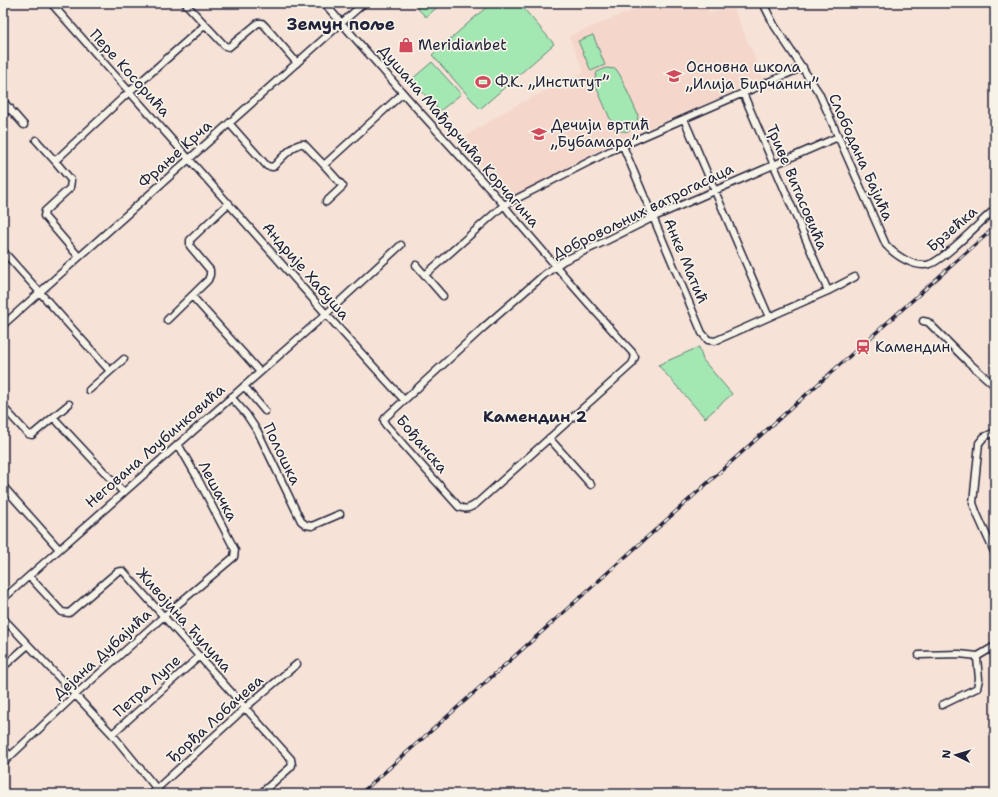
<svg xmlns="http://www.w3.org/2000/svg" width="998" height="797" font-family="'Shantell Sans',sans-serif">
  <rect width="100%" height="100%" fill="#f6e2d7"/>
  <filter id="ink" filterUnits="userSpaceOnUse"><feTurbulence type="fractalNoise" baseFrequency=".025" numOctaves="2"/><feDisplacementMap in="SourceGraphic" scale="8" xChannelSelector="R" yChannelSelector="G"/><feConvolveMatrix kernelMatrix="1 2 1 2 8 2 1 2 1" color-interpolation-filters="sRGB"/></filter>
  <g filter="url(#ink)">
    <!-- built -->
    <path fill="#f5d6cb" d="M 651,3 L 705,3 L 710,14 L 732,5 L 764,79 L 613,143 L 510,198 L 505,195 L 458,141 L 511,108 L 584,72 L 569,36 Z"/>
    <!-- green -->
    <path fill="#a3e7b2" stroke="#628476" d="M 423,3 L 442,3 L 426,17 L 417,8 Z
      M 491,3 L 519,3 L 554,44 L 480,109 L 432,55 Z
      M 593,35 L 605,65 L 591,71 L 578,41 Z
      M 432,62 L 461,94 L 440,111 L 411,80 Z
      M 606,68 L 616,69 L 620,75 L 638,115 L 637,125 C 630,133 623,133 614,128 L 594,82 L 597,72 Z
      M 699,347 L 703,360 L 732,394 L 705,418 L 658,365 Z"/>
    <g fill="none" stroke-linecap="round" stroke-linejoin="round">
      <!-- street casing -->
      <g stroke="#22223b" stroke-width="9">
        <path id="street" d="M 51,3 L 326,314 L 404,400
          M 185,3 L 225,46 L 229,47 L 258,23 L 262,23 L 265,26 L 297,63
          M 324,3 L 410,101 L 504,205 L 510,213 C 551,260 590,307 632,352 L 635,357 L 632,364 L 476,504 C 470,508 466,510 459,507 L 385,424 L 384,420 L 386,417 L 484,327 L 545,274 L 563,261 L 606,241 L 654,217 L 838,137
          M 763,3 L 774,25 L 819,93 L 886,245 C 895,255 915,269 930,264 C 944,260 981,221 995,209
          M 743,93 L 828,291
          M 3,101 L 24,125
          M 3,114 L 10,108
          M 684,119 L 769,317
          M 229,123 L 267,166 L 273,167 C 280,160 295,142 304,144 L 324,165 L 403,93
          M 36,140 L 55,161
          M 623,146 L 702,333 L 708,340 L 715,341 L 828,291 L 855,277
          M 324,165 L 343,186 L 326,202
          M 3,251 L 110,371
          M 79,257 L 44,216 L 45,211 L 70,188 L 71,180 L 55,161 L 129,92 L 205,25
          M 416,265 L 443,296
          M 425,275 L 504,205 L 610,151 L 803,67
          M 192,296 L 260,372
          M 167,320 L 208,280 L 210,275 L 210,270 L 190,246 L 190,240 L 229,203
          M 923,321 L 928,322 L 967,361 L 995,386
          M 3,325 L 364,3
          M 244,386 L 265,411
          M 89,390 L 124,359
          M 231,397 L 246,414 L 258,432 L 301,521 L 306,525 L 312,526 L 340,514
          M 3,407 L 28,434 L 32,435 L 69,404
          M 54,418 L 123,492
          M 995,432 L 984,437 L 979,443 L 973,503 L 977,514 L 995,554
          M 549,438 L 591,485
          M 3,486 L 59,549
          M 29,576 L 62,612 L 69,613 L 117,572 L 122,571 L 124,572 L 291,759 L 292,765 L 291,767 L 260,794
          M 3,599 L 326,314 L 401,245
          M 3,618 L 112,734 L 161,794
          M 919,655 L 959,654 L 978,656
          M 3,667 L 28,645
          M 942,705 L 977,688 L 979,679 L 977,658 L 978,656 L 995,646
          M 112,734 L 200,656
          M 3,748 L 10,756
          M 3,763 L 75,695 L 164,616 L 234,557 L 235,550 L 197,477 L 178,444
          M 151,794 L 246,707 L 297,664"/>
      </g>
      <!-- street -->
      <use href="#street" stroke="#f7f3e8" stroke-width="6"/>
      <!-- rail casing -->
      <g stroke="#22223b" stroke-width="3.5">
        <path id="rail" d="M 360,794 L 458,707 L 799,401 L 995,227"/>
      </g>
      <!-- rail -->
      <use href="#rail" stroke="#f7f3e8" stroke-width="2" stroke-dasharray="6" stroke-linecap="butt"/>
    </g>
  </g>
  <!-- icons -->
  <defs>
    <g id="shop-bare" transform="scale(1.2)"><path d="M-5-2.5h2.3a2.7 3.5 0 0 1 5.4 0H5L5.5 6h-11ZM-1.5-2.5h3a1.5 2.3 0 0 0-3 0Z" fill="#d1495b" stroke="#f7f3e8" stroke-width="2.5" paint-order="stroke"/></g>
    <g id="school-bare" transform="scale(1.2)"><path d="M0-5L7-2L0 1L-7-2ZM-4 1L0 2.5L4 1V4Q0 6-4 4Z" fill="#d1495b" stroke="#f7f3e8" stroke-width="2.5" paint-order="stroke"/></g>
    <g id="stadium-bare" transform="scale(1.2)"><path d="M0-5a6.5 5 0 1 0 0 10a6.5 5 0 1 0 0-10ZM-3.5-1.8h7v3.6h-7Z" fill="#d1495b" stroke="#f7f3e8" stroke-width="2.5" paint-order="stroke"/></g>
    <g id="station-bare" transform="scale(1.2)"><path d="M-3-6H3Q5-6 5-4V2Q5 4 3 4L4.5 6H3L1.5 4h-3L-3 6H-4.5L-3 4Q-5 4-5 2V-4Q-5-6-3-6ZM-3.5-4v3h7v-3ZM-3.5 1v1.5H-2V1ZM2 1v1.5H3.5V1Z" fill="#d1495b" stroke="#f7f3e8" stroke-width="2.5" paint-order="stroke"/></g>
  </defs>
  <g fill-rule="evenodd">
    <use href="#shop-bare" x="406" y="45"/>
    <use href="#school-bare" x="674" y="76"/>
    <use href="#stadium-bare" x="483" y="82"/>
    <use href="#school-bare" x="539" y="134"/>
    <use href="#station-bare" x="863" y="347"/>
  </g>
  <g text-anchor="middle" stroke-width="3.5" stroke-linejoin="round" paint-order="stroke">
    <!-- poi labels -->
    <g font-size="15" fill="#22223b" stroke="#f7f3e8" text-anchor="start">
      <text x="418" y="50">Meridianbet</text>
      <text x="686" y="72">Основна школа<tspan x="686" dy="17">„Илија Бирчанин”</tspan></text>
      <text x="495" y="87">Ф.К. „Институт”</text>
      <text x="551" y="130">Дечији вртић<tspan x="551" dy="17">„Бубамара”</tspan></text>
      <text x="875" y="352">Камендин</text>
    </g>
    <!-- street labels -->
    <g font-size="15" fill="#22223b" stroke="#f7f3e8">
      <text transform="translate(130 73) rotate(48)" y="5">Пере Косорића</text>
      <text transform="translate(459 136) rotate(49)" y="5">Душана Мађарчића Корчагина</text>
      <text transform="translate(175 154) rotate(-42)" y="5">Фрање Крча</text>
      <text transform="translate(861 157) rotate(66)" y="5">Слободана Бајића</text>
      <text transform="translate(797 187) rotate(67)" y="5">Триве Витасовића</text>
      <text transform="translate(643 211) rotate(-26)" y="5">Добровољних ватрогасаца</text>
      <text transform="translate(952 229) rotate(-41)" y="5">Брзећка</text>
      <text transform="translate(686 261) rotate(67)" y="5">Анке Матић</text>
      <text transform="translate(306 271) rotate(49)" y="5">Андрије Хабуша</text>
      <text transform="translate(422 444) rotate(50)" y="5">Бођанска</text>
      <text transform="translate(155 446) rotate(-41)" y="5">Негована Љубинковића</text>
      <text transform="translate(282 454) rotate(64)" y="5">Полошка</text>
      <text transform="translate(218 491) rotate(62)" y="5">Лешачка</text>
      <text transform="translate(184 620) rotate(48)" y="5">Живојина Ћулума</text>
      <text transform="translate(102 654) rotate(-42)" y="5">Дејана Дубајића</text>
      <text transform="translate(147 686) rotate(-42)" y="5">Петра Лупе</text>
      <text transform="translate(215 719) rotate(-42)" y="5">Ђорђа Лобачева</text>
    </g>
    <!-- neighbourhood labels -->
    <g font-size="16" font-weight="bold" fill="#22223b" stroke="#f7f3e8">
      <text x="535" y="422">Камендин 2</text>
    </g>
    <!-- quarter labels -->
    <g font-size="17" font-weight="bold" fill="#22223b" stroke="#f7f3e8">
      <text x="341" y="30">Земун поље</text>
    </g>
  </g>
  <!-- margin -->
  <rect width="998" height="797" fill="none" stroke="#f7f3e8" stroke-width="16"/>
  <rect x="8" y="8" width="982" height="781" fill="none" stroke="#22223b" stroke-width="1.5" filter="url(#ink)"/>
  <!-- north arrow -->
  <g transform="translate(956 755) rotate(275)" stroke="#f7f3e8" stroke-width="3" paint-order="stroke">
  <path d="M0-3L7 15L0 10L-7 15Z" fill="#22223b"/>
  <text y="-6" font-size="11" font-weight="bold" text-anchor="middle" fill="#22223b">N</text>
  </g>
</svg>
